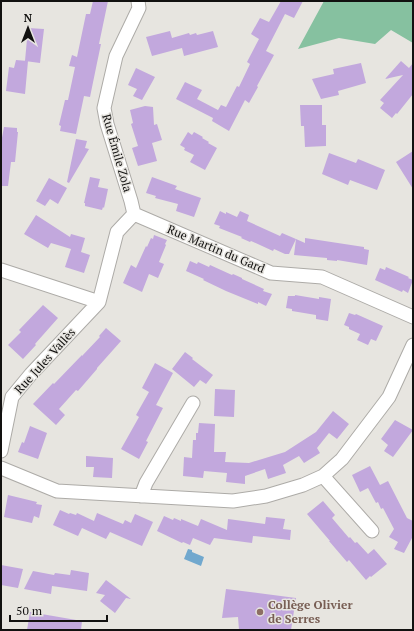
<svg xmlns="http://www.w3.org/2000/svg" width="414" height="631" font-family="'PT Serif',serif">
  <rect width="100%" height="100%" fill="#e7e5e0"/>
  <!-- green -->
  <path fill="#86c1a0" d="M 324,1 L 413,1 L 413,43 L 391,30 L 375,44 L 339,38 L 298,49 Z"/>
  <!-- water -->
  <path fill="#71a8ce" d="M 188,549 L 192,550 L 192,552 L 204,557 L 201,566 L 184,559 Z"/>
  <!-- building -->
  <path fill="#c2a8dd" d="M 93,1 L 108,1 L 99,44 L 101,44 L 97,63 L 90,97 L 84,96 L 76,134 L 60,131 L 61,126 L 59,125 L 65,100 L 68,100 L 75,67 L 69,66 L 72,55 L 77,57 L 86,14 L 90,14 Z
    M 281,1 L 303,1 L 294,18 L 285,14 L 266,51 L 274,55 L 257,86 L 258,87 L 249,103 L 245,100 L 229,131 L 212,121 L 213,118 L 176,99 L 185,82 L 202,90 L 197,99 L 218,110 L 221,105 L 226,107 L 237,86 L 239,87 L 250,64 L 247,62 L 259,39 L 251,34 L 260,18 L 269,22 Z
    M 28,28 L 44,29 L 40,63 L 25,61 Z
    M 170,31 L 172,38 L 189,33 L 190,35 L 196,33 L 197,35 L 213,31 L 218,47 L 184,56 L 182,48 L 152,56 L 146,37 Z
    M 16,60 L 28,61 L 25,94 L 6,91 L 9,67 L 14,68 Z
    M 401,61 L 409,68 L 413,63 L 413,94 L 397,114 L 396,113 L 392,118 L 380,108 L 384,103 L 380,100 L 403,75 L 385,79 Z
    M 361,63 L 366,83 L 338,91 L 339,95 L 321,99 L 312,79 L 334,74 L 333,69 Z
    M 136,68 L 155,77 L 142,100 L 133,96 L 137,89 L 128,85 Z
    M 300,105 L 322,105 L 322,125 L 326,125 L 326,146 L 305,147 L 304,126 L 301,126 Z
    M 145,106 L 153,107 L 154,125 L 157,124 L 162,140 L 152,143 L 157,161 L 138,166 L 132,148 L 138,146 L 131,124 L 133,123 L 130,110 Z
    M 4,127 L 17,128 L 17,132 L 18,132 L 15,162 L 11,162 L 8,186 L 1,186 L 1,143 Z
    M 188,132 L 192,135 L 194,132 L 203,137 L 202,138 L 209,142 L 208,143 L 217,148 L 205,170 L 190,162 L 194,155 L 184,150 L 185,148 L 180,145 Z
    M 76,139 L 87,141 L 85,148 L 89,149 L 69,183 L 67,182 Z
    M 413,151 L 413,189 L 396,162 Z
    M 329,153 L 356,163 L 358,159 L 385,170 L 377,190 L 350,180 L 348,185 L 322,174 Z
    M 90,177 L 100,179 L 98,187 L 108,189 L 104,208 L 103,207 L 102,210 L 85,206 L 85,203 L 84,203 Z
    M 152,177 L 177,186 L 175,189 L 201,198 L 194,217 L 176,211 L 178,204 L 155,198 L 156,196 L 146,193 Z
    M 49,178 L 67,188 L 58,204 L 50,199 L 45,206 L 36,201 Z
    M 220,211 L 226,214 L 226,212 L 237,217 L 240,211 L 249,215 L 247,221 L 280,236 L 282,233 L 296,239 L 289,254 L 285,254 L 274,249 L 273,251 L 251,241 L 250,242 L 241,238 L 242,237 L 219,228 L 220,226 L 214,224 Z
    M 36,215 L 70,237 L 71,234 L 85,238 L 81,252 L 90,255 L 84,273 L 65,267 L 71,249 L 51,243 L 48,248 L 24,234 Z
    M 154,235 L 167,240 L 165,244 L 166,245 L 159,262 L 164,264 L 158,278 L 149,274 L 142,292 L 123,283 L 131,265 L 136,268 L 146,246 L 147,247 L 151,238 L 153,239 Z
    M 305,238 L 364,247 L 364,249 L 369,250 L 367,265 L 337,260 L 337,261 L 327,260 L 327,258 L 294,255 L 296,239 L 305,243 Z
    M 190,261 L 197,264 L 198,262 L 209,267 L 210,265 L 232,275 L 233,274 L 242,278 L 242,279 L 264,289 L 263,291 L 272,294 L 266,306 L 258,302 L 258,304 L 226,291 L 203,280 L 204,279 L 186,271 Z
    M 386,267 L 409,277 L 408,278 L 413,280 L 408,293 L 403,290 L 402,292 L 375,280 L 380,268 L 385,270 Z
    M 295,295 L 319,299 L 319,297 L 331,299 L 328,321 L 316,319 L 316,315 L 292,311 L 292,309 L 286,308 L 288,296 L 295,296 Z
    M 43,305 L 58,318 L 35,344 L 36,345 L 23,359 L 8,345 L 21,332 L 19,330 Z
    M 349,313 L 355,315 L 356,314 L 383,326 L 376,341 L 371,339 L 368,345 L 357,340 L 360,334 L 349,329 L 349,327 L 344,325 Z
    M 106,328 L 121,341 L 97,368 L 97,369 L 78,391 L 76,390 L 59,409 L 65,415 L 56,425 L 33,404 L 53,383 L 54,384 L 82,355 L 82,356 L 100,337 L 99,336 Z
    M 185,352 L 193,358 L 192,359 L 213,375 L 206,384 L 200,380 L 194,387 L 172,369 Z
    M 155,363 L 173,373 L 156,405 L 163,408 L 146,441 L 148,442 L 139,459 L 121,449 L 139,417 L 136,415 L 149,392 L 142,388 Z
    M 215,389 L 235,390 L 234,417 L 214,416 Z
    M 333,411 L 349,424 L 337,439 L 329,433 L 317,448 L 320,453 L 304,463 L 299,456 L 283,465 L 286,473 L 268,479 L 265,469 L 245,476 L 245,484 L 226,482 L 227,473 L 204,471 L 203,478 L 183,476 L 184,457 L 192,458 L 193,440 L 196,440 L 196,433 L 198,433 L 199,423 L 215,424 L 214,452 L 226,452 L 225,462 L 249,463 L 285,452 L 316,432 Z
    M 395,420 L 413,430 L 393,457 L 384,451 L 388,445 L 381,439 Z
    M 30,426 L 47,433 L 38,459 L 18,452 L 22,442 L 24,443 Z
    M 86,456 L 113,458 L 112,478 L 93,477 L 94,467 L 86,467 Z
    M 370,466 L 380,485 L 388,481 L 407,518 L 413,521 L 413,536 L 404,553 L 394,549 L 398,542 L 389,537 L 394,529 L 383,508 L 381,509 L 378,502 L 376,503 L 368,488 L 360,492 L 352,475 Z
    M 8,495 L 37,502 L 36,504 L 42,505 L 39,518 L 34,516 L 32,523 L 4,517 Z
    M 323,501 L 335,515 L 332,518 L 349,538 L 350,537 L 355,543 L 357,542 L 368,554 L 374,549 L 387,564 L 371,577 L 370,576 L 366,580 L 349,560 L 347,562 L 329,541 L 330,541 L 307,514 Z
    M 60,510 L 69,514 L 70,513 L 76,515 L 77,513 L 94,521 L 97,513 L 123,524 L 125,520 L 131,523 L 135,514 L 153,522 L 142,546 L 110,532 L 106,539 L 82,528 L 78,536 L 53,525 Z
    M 164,516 L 173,520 L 174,518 L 181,521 L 181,519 L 198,526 L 201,519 L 227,530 L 228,519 L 265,524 L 266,517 L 285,519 L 283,529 L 291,530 L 290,540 L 253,536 L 252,543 L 214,538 L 210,545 L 193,538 L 190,545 L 183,542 L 182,543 L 157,531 Z
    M 1,565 L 23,569 L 18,588 L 1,585 Z
    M 71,570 L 89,573 L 87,591 L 52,586 L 51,594 L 24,589 L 33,571 L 54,575 L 55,573 L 70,575 Z
    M 106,580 L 131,599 L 126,598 L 115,613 L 100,601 L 105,595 L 96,593 Z
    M 226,589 L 296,598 L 291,630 L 239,630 L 238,617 L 222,618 Z
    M 30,612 L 82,621 L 81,630 L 27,630 Z"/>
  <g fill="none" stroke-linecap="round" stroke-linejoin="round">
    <!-- minor casing -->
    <g stroke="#adaba7" stroke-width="15">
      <path id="minor" d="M 134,214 L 271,273 L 322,277 L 413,317
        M 1,270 L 99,302
        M 1,451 L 12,397 L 31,374 L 99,302 L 117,232 L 134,214 L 131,201 L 107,124 L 104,108 L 116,56 L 139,8 L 138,1
        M 1,468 L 57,491 L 233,501 L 266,496 L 303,485 L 323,476 L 342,459 L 389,397 L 413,345
        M 323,476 L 372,531
        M 141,496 L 146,483 L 193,403"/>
    </g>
    <!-- minor -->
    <use href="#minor" stroke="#fff" stroke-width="13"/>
  </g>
  <!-- markers -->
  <circle fill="#8d6e63" stroke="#e7e5e0" stroke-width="1.5" cx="260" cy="612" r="4"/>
  <g text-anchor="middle" stroke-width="3" stroke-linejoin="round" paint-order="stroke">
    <!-- street labels -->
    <g font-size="12" fill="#121110" stroke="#e7e5e0">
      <text transform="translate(117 153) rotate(74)" y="4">Rue Émile Zola</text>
      <text transform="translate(216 249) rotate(23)" y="4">Rue Martin du Gard</text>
      <text transform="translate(45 361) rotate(-48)" y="4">Rue Jules Vallès</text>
    </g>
    <!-- education labels -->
    <g font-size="12" font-weight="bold" fill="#785e54" stroke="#e7e5e0" text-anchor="start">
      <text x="268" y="609">Collège Olivier<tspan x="268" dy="14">de Serres</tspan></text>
    </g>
  </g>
  <!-- border -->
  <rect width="414" height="631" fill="none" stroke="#121110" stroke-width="4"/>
  <!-- north arrow -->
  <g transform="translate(28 28)" stroke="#e7e5e0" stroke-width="3" paint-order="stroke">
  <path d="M0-3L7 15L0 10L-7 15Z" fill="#121110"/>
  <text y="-6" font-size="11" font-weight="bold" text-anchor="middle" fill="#121110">N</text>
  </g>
  <!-- scale -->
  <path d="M10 615v6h97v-6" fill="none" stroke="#121110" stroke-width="2"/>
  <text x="16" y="615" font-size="12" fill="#121110" stroke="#e7e5e0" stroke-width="3" paint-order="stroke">50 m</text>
</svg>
